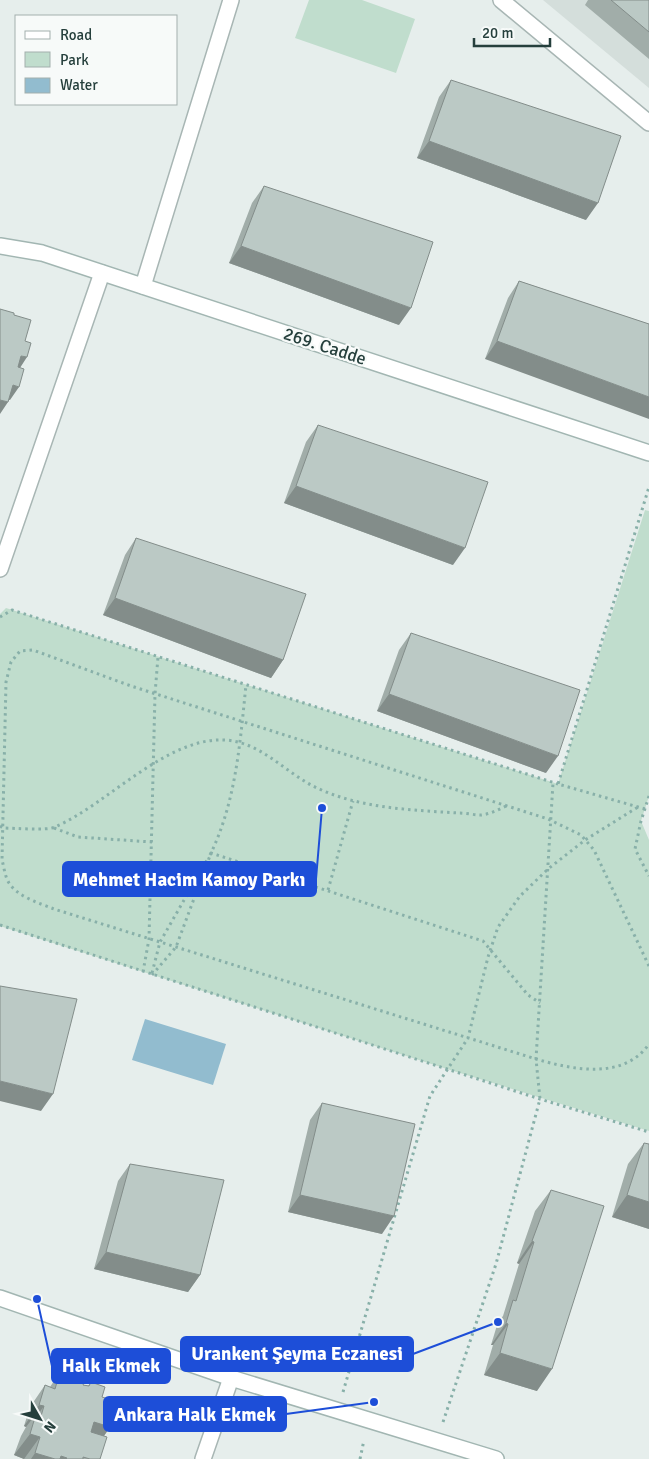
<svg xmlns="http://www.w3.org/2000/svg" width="649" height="1459" font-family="Signika,sans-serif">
  <rect width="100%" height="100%" fill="#e6eeec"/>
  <!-- built -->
  <path fill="#d4dedb" d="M 543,0 L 649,0 L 649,88 Z"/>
  <!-- green -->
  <path fill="#c0ddcd" d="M 309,0 L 362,0 L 415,19 L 396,73 L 295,38 Z
    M 645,510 L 649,511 L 649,796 L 641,821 L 649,840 L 649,1131 L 447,1069 L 0,926 L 0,614 L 6,608 L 558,784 Z"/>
  <!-- water -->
  <path fill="#92bccf" d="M 145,1019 L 226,1044 L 213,1085 L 132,1060 Z"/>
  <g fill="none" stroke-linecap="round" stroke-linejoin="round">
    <!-- street casing -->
    <g stroke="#a8b6b4" stroke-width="18">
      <path id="street" d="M 501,0 L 649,123
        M 143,286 L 231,0
        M 0,569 L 102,273
        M 203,1459 L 231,1378"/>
    </g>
    <!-- secondary casing -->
    <g stroke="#a2b6b2" stroke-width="18">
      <path id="secondary" d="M 0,246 L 42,253 L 649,453
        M 0,1298 L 231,1378 L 496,1459"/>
    </g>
    <!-- path -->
    <path stroke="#88b0a9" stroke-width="3" stroke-dasharray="2.5 4" stroke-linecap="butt" d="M 0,617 L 12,610 L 558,784
      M 649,796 L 641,821 L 635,849 L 649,876
      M 645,809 L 558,784 L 649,487
      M 0,826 L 3,828 C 14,828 47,831 55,827 C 108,804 166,737 225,740 C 259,742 282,769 311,785 C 355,808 409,810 459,813 C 466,813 474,815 481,815 C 490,814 498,810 506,806
      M 54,828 L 78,837 L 152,842
      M 210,855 C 236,802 240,743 246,685
      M 328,890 L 353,801
      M 0,925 L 540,1099 L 649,1132
      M 649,966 L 594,850 L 581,835 L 548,819 L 131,686 L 33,650 L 20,651 L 11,662 L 6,682 L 2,860 C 4,867 5,877 9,883 C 18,897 39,903 54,909 L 536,1059 C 573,1070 624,1080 649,1044
      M 143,972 L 149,939 L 155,694 L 158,657
      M 152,973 L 160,942 L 207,860
      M 152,975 L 176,947 L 211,853 L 483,941 L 528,995 L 540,1003
      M 343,1392 L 430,1096 L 468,1038 L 488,957 L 498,927 L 520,896 L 548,869 L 585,840 L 638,807
      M 443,1422 L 496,1264 L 540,1099 L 536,1059 L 553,783
      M 360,1459 L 364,1440"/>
    <!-- street -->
    <use href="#street" stroke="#fff" stroke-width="15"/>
    <!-- secondary -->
    <use href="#secondary" stroke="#fff" stroke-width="15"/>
  </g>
  <!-- wall -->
  <path fill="#a1ada9" d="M 588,0 L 649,0 L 649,59 L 585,5 Z
    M 451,80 L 586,220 L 417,158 L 439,97 Z
    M 264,186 L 399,325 L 229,263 L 252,203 Z
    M 519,281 L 649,324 L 485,359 L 508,298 Z
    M 318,425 L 453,565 L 284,503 L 306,442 Z
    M 136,538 L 283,660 L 271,678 L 103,615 L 125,555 Z
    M 411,633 L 546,773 L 377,711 L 399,650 Z
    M 322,1103 L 382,1234 L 288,1212 L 310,1120 Z
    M 644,1143 L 649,1229 L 612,1217 L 628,1164 Z
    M 130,1164 L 200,1275 L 188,1292 L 94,1269 L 118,1181 Z
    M 551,1190 L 537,1391 L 484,1375 L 493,1345 L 491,1345 L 498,1322 L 503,1316 L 519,1264 L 517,1263 L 535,1211 Z
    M 60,1372 L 83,1385 L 88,1386 L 91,1382 L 102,1397 L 110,1427 L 104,1436 L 100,1459 L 24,1459 L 14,1455 L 21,1436 L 26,1427 L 24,1426 L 30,1407 L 45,1385 L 50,1387 Z"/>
  <!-- shaded-wall -->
  <path fill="#838d8a" d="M 429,141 L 598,203 L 586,220 L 417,158 Z
    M 241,246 L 411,308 L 399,325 L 229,263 Z
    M 497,341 L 649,397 L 649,419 L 485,359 Z
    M 21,356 L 27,357 L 18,371 L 11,369 Z
    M 13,385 L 19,387 L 10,400 L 3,399 Z
    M 0,400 L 8,402 L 0,414 Z
    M 296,486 L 465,548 L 453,565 L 284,503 Z
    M 115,598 L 283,660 L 271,678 L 103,615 Z
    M 389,694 L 558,756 L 546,773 L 377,711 Z
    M 0,1081 L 53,1094 L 41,1111 L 0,1101 Z
    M 300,1195 L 394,1216 L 382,1234 L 288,1212 Z
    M 627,1195 L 649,1202 L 649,1229 L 612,1217 Z
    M 532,1241 L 534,1242 L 519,1264 L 517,1263 Z
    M 106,1252 L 200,1275 L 188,1292 L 94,1269 Z
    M 506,1323 L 508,1324 L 493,1345 L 491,1345 Z
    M 500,1353 L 552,1369 L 537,1391 L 484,1375 Z
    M 39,1405 L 44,1406 L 34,1420 L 36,1414 L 26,1427 L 24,1426 Z
    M 94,1422 L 110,1427 L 95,1449 L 79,1444 Z
    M 30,1434 L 40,1437 L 24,1459 L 14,1455 Z
    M 35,1453 L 55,1459 L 31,1459 Z
    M 61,1456 L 67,1458 L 66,1459 L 59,1459 Z"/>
  <!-- building -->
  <path fill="#bbc9c5" stroke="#838d8a" d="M 611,0 L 649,0 L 649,32 Z
    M 451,80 L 621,136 L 598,203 L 429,141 Z
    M 264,186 L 433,242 L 411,308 L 241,246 Z
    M 519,281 L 649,324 L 649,397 L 497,341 Z
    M 0,309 L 14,313 L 14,315 L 31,320 L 25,341 L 31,343 L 27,357 L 21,356 L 18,367 L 24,369 L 19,387 L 13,385 L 8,402 L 0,400 Z
    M 318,425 L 488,482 L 465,548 L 296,486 Z
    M 136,538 L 306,594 L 283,660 L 115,598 Z
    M 411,633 L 580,690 L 558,756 L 389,694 Z
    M 0,986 L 77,999 L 53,1094 L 0,1081 Z
    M 322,1103 L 415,1124 L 394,1216 L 300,1195 Z
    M 644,1143 L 649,1144 L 649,1202 L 627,1195 Z
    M 130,1164 L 224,1180 L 200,1275 L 106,1252 Z
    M 551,1190 L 604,1206 L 552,1369 L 500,1353 L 508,1324 L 506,1323 L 513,1300 L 516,1301 L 534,1242 L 532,1241 Z
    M 60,1372 L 85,1380 L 83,1385 L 89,1386 L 91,1382 L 105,1387 L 102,1397 L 118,1402 L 110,1427 L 94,1422 L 91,1432 L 107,1437 L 100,1459 L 90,1459 L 83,1457 L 83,1459 L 66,1459 L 67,1458 L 61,1456 L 60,1459 L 55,1459 L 35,1453 L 40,1437 L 30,1434 L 36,1414 L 41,1416 L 44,1406 L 39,1405 L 45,1385 L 55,1389 Z"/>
  <g text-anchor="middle" stroke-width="4.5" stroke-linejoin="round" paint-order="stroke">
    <!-- street labels -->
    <g font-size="18" fill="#253f3c" stroke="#f7faf9">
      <text transform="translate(325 346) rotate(18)" y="6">269. Cadde</text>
    </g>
  </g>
  <!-- callouts -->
  <path fill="none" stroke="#1d4ed8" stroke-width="2" d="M322 808L316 879M498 1322L413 1354M37 1299L52 1366M374 1402L286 1414"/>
  <g fill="#1d4ed8" stroke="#f7faf9" stroke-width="2">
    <circle cx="322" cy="808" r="5"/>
    <circle cx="498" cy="1322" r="5"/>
    <circle cx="37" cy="1299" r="5"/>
    <circle cx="374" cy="1402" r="5"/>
  </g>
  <g fill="#1d4ed8" stroke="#1d4ed8" stroke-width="2">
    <rect x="63" y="862" width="253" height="34" rx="5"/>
    <rect x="181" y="1337" width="232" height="34" rx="5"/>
    <rect x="52" y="1349" width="118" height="34" rx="5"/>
    <rect x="104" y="1397" width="182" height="34" rx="5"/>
  </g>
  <g font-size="19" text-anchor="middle" font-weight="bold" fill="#fff">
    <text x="189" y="886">Mehmet Hacim Kamoy Parkı</text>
    <text x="297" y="1360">Urankent Şeyma Eczanesi</text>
    <text x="111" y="1372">Halk Ekmek</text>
    <text x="195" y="1421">Ankara Halk Ekmek</text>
  </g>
  <!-- legend -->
  <rect x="15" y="15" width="162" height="90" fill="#f7faf9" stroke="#a3afad"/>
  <rect x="25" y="31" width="25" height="8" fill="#ffffff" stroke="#a3afad"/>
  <text x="60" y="40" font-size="15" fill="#253f3c">Road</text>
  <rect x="25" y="52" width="25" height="15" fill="#c0ddcd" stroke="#a3afad"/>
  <text x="60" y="65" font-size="15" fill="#253f3c">Park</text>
  <rect x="25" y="78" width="25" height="15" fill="#92bccf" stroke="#a3afad"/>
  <text x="60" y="90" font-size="15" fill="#253f3c">Water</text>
  <!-- north arrow -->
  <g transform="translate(40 1419) rotate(129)" stroke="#f7faf9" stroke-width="4" paint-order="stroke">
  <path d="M0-4L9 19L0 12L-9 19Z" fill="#253f3c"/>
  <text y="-8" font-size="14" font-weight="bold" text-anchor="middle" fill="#253f3c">N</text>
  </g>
  <!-- scale -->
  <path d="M474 38v8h76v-8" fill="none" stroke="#253f3c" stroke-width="2.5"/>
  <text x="482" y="38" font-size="15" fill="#253f3c" stroke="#f7faf9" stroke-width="4" paint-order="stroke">20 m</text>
</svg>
